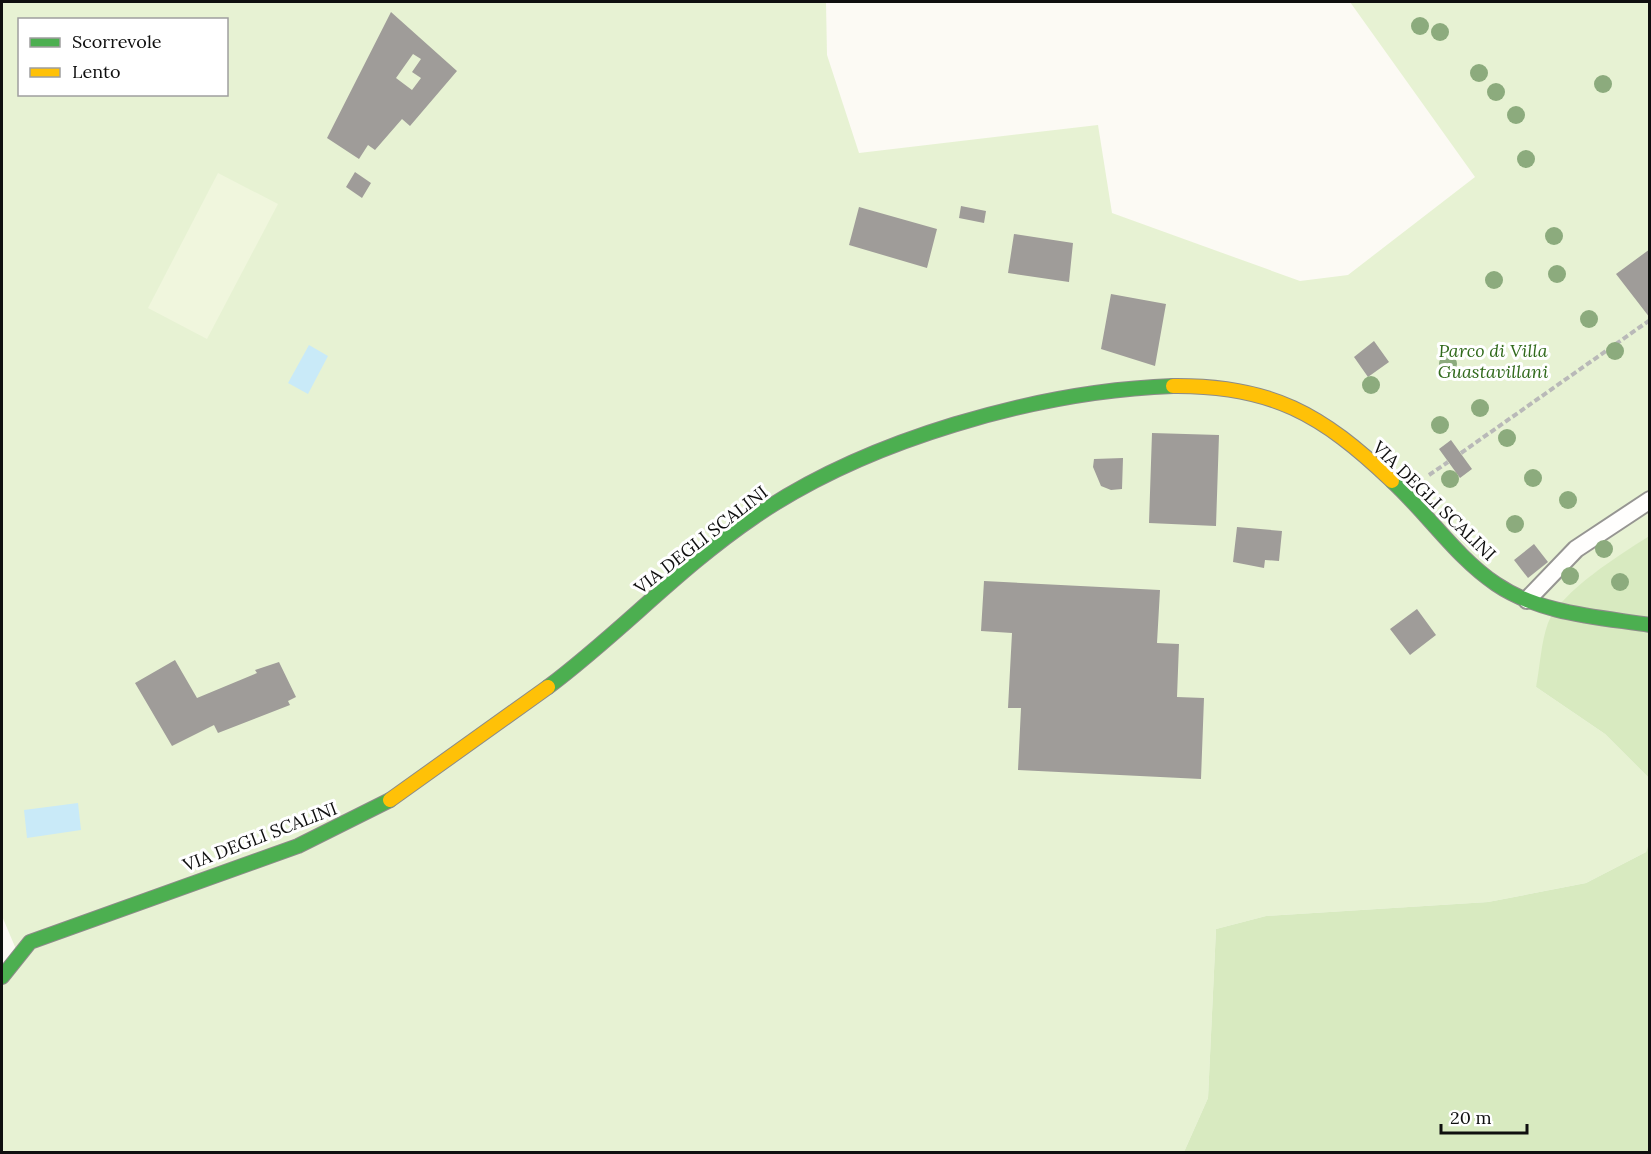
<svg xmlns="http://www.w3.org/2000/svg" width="1651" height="1154" font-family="Lora,serif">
  <rect width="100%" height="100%" fill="#fcfaf4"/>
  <!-- green -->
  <path fill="#e7f2d3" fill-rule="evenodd" d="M 2,2 L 826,2 L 827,55 L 859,153 L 1098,125 L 1112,213 L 1300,281 L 1348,275 L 1475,177 L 1350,2 L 1649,2 L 1649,536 L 1592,575 L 1536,687 L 1605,734 L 1649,778 L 1650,844 L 1646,852 L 1586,883 L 1488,902 L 1266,916 L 1216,929 L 1208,1098 L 1184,1152 L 2,1152 L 2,977 L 18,954 L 2,916 ZM 20,20 L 226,20 L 226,94 L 20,94 Z"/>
  <!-- forest -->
  <path fill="#d8eac0" d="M 1649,536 L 1649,778 L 1605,734 L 1536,687 C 1540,667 1541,642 1548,623 C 1562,590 1620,555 1649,536 Z
    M 1649,844 L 1649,1152 L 1184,1152 L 1208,1098 L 1216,929 L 1266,916 L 1488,902 L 1586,883 L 1646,852 Z"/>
  <!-- pitch -->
  <path fill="#f0f6dd" d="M 218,173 L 278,204 L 207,339 L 148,308 Z"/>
  <!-- water -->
  <path fill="#c9eaf8" d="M 309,345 L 328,356 L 308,394 L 288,383 Z
    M 78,803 L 81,830 L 27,838 L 24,810 Z"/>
  <!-- building -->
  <path fill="#9f9c99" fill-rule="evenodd" d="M 391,12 L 457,71 L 410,126 L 402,119 L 375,150 L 368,145 L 359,159 L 327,138 ZM 413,54 L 421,59 L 412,72 L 421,78 L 412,90 L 396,78 Z
    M 355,172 L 371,183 L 362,198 L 346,187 Z
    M 961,206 L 986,211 L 984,223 L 959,218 Z
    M 859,207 L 937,229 L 927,268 L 849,245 Z
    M 1014,234 L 1073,243 L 1069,282 L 1008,273 Z
    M 1650,249 L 1650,318 L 1616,274 Z
    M 1111,294 L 1166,304 L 1155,366 L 1101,349 Z
    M 1374,341 L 1389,362 L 1368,377 L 1354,357 Z
    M 1152,433 L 1219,435 L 1216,526 L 1149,523 Z
    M 1451,440 L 1472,469 L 1460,478 L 1439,449 Z
    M 1123,458 L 1122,489 L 1111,490 L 1101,486 L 1093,467 L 1094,459 Z
    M 1237,527 L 1282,531 L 1279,561 L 1265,560 L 1264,568 L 1233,562 Z
    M 1534,544 L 1548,562 L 1528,578 L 1514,560 Z
    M 984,581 L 1160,590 L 1157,643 L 1179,644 L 1177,697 L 1204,698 L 1201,779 L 1018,770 L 1021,708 L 1008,708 L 1012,633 L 981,631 Z
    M 1417,609 L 1436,635 L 1410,655 L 1390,629 Z
    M 175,660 L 197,698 L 257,673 L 255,670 L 279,662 L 296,697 L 288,701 L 290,705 L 218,733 L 214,725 L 172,746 L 135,683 Z"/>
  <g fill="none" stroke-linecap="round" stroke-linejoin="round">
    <!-- lane casing -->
    <g stroke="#969592" stroke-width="20">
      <path id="lane" d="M 1527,600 L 1576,549 L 1650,500"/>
    </g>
    <!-- fast casing -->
    <g stroke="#8c8b89" stroke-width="16">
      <path id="fast" d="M 1392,481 C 1427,513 1456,557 1496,584 C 1540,614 1599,617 1650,625
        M 548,687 C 619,634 680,567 754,517 C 866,440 1037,391 1173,386
        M 2,977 L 30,942 L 298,846 L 390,800"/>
    </g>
    <!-- slow casing -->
    <g stroke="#8c8b89" stroke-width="16">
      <path id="slow" d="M 1173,386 C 1271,385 1322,414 1392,481
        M 390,800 L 548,687"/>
    </g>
    <!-- path -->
    <path stroke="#b9b9b8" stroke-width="4" stroke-dasharray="6 3" stroke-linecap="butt" d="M 1461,453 L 1650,320
      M 1429,475 L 1448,462"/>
    <!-- lane -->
    <use href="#lane" stroke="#fffefd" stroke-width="16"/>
    <!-- fast -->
    <use href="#fast" stroke="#4caf50" stroke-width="14"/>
    <!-- slow -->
    <use href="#slow" stroke="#ffc107" stroke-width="14"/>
  </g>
  <!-- trees -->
  <g fill="#8cab7d">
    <circle cx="1420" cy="26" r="9"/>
    <circle cx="1440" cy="32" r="9"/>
    <circle cx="1479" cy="73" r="9"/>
    <circle cx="1603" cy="84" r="9"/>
    <circle cx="1496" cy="92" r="9"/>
    <circle cx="1516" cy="115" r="9"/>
    <circle cx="1526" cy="159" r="9"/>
    <circle cx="1554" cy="236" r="9"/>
    <circle cx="1557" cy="274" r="9"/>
    <circle cx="1494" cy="280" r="9"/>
    <circle cx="1589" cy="319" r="9"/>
    <circle cx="1615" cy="351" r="9"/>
    <circle cx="1448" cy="364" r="9"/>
    <circle cx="1371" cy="385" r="9"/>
    <circle cx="1480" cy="408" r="9"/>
    <circle cx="1440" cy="425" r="9"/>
    <circle cx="1507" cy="438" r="9"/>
    <circle cx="1533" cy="478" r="9"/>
    <circle cx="1450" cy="479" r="9"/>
    <circle cx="1568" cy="500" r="9"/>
    <circle cx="1515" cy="524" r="9"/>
    <circle cx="1604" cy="549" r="9"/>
    <circle cx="1570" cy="576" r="9"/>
    <circle cx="1620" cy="582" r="9"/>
  </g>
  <g text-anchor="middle" stroke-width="6" stroke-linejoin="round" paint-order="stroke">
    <!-- park labels -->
    <g font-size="18" font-style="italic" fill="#316a1c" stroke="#fff">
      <text x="1493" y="357">Parco di Villa<tspan x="1493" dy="21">Guastavillani</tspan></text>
    </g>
    <!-- street labels -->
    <g font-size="18" fill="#0f0f0f" stroke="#fff">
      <text transform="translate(1434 501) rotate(44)" y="6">VIA DEGLI SCALINI</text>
      <text transform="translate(701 540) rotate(-38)" y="6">VIA DEGLI SCALINI</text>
      <text transform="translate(260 837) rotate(-21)" y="6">VIA DEGLI SCALINI</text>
    </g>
  </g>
  <!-- border -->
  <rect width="1651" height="1154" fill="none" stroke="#0f0f0f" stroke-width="6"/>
  <!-- legend -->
  <rect x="18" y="18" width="210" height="78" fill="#ffffff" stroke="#9f9f9f" stroke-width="1.5"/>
  <rect x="30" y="38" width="30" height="9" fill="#4caf50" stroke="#9f9f9f" stroke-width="1.5"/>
  <text x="72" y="48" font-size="18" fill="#0f0f0f">Scorrevole</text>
  <rect x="30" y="68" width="30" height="9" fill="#ffc107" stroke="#9f9f9f" stroke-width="1.5"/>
  <text x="72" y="78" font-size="18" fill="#0f0f0f">Lento</text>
  <!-- scale -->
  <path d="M1441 1124v9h86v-9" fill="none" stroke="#0f0f0f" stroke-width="3"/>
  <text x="1450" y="1124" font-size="18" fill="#0f0f0f" stroke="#ffffff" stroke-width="4.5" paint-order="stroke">20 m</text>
</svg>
